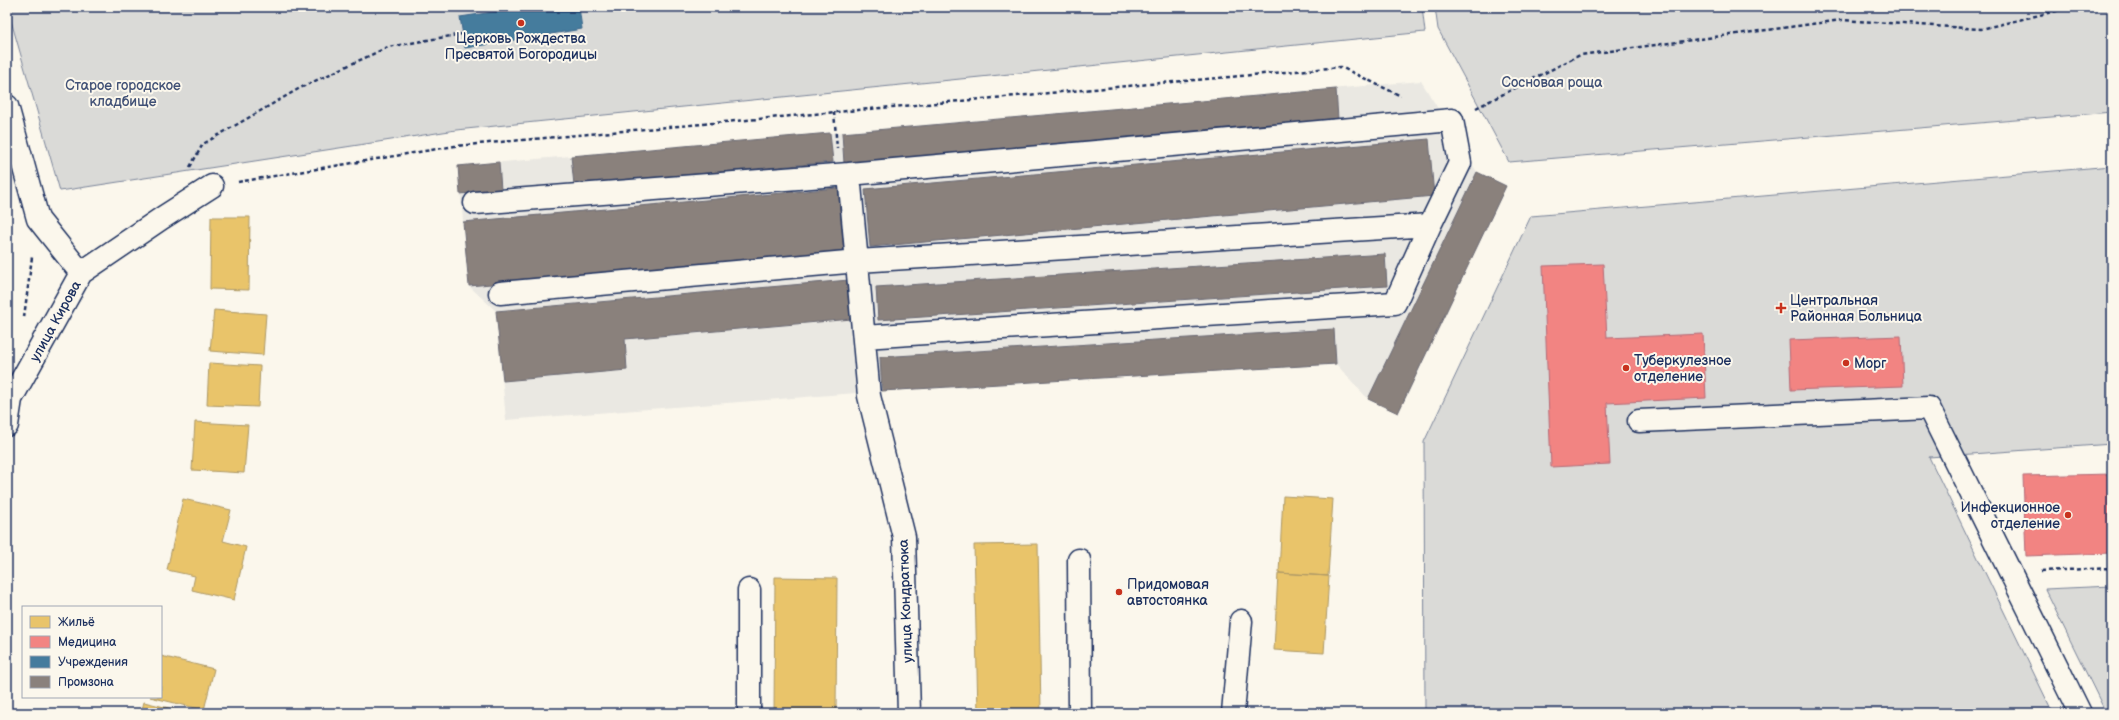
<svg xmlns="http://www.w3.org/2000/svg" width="2119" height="720" font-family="'Balsamiq Sans',sans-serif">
  <rect width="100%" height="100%" fill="#fbf7ec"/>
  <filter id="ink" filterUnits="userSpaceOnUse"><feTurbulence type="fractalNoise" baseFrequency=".025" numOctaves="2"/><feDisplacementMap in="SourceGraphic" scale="8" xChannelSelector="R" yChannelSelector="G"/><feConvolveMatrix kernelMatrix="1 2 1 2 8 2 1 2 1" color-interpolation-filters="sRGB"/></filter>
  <g filter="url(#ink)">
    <!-- built -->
    <path fill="#eae8e2" d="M 1421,81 L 1477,172 L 1506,186 L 1398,413 L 1368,399 L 1336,364 L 882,391 L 506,420 L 496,311 L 469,286 L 458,166 Z"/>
    <!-- green -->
    <path fill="#dadad7" stroke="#7a849a" d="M 7,7 L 1422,7 L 1425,32 L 456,130 L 60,191 Z
      M 1435,7 L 2112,7 L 2112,112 L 1509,162 L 1438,29 Z
      M 2112,166 L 2112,444 L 1929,457 L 2053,713 L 1425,713 L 1424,442 L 1531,216 Z
      M 2112,586 L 2112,713 L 2106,713 L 2045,589 Z"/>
    <!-- homes -->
    <path fill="#e9c46a" stroke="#ab9766" d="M 211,217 L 250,217 L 249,290 L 210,289 Z
      M 214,310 L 266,314 L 263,355 L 210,351 Z
      M 209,363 L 260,366 L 258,407 L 207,405 Z
      M 195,422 L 248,425 L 244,473 L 192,470 Z
      M 1283,496 L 1333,499 L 1328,576 L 1279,573 Z
      M 183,499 L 231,510 L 223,541 L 246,547 L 234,600 L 192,590 L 195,576 L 167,570 Z
      M 1038,544 L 1041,713 L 978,713 L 974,545 Z
      M 1278,573 L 1329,576 L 1324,653 L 1274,650 Z
      M 775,577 L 837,578 L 836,713 L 774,713 Z
      M 161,656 L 214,669 L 204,710 L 150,697 L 161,697 Z
      M 144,702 L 181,711 L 181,713 L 141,713 Z"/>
    <!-- health -->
    <path fill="#f28482" stroke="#b26a77" d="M 1603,264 L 1607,338 L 1703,334 L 1706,398 L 1607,403 L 1610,464 L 1551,467 L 1543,266 Z
      M 1901,336 L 1903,386 L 1791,390 L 1789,340 Z
      M 2112,474 L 2112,553 L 2026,556 L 2023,476 Z"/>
    <!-- public -->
    <path fill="#457b9d" stroke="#38648a" d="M 527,7 L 579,7 L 582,29 L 465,48 L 460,17 Z"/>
    <!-- industry -->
    <path fill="#8a817c" stroke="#696873" d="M 1336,89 L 1338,119 L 844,163 L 842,133 Z
      M 830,133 L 833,162 L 574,185 L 571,156 Z
      M 1429,139 L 1434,196 L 870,247 L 865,189 Z
      M 499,162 L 501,190 L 460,194 L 458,166 Z
      M 1477,172 L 1506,186 L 1398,413 L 1368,399 Z
      M 838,188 L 844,252 L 469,286 L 463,222 Z
      M 1385,254 L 1387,286 L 878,320 L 876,287 Z
      M 849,280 L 852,319 L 625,339 L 627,370 L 503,381 L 496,311 Z
      M 1334,329 L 1336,364 L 882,391 L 880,357 Z"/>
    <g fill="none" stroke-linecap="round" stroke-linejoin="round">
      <!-- minor casing -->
      <g stroke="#1b2f5e" stroke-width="25">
        <path id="minor" d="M 7,106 L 38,219 L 81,273
          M 849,174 L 869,396 L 904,537 L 909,713
          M 475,203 L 849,174 L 1452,120 L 1460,163 L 1430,225
          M 500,293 L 858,261 L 1430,225 L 1395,303 L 864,337
          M 1639,421 L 1929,408 L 2080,713
          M 7,425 L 11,399 L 81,273 L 162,218 L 212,186
          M 1079,560 L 1080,713
          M 749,713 L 749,590
          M 1233,713 L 1241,621"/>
      </g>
      <!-- path -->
      <path stroke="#1b2f5e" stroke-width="2.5" stroke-dasharray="4 3" stroke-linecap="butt" d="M 1476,108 L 1580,55 L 1842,20 L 1981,29 L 2073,7
        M 834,112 L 837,148
        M 190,167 L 203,144 L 300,88 L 388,47 L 462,34
        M 238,182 L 455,146 L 1341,67 L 1401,96
        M 24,317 L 32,257
        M 2041,571 L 2112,568"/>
      <!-- minor -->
      <use href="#minor" stroke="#fbf7ec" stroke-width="22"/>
    </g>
  </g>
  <!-- markers -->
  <g fill="#c8321e" stroke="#fbf7ec" stroke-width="1.5">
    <circle cx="521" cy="23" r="4"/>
    <path d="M1779 302h4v4h4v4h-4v4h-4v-4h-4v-4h4z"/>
    <circle cx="1846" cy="363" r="4"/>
    <circle cx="1626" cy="368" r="4"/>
    <circle cx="2068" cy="515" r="4"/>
    <circle cx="1119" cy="592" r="4"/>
  </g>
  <g text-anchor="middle" stroke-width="4" stroke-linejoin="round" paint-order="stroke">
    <!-- poi labels -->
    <g font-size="14" fill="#1b2f5e" stroke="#fbf7ec" text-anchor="start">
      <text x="521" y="43" text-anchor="middle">Церковь Рождества<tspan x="521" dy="16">Пресвятой Богородицы</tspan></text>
      <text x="1790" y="305">Центральная<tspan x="1790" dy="16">Районная Больница</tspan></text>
      <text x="1634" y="365">Туберкулезное<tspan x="1634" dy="16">отделение</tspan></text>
      <text x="1854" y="368">Морг</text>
      <text x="2060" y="512" text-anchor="end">Инфекционное<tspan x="2060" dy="16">отделение</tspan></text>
      <text x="1127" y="589">Придомовая<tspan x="1127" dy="16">автостоянка</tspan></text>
    </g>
    <!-- park labels -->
    <g font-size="14" fill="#415176" stroke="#fbf7ec">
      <text x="1552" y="87">Сосновая роща</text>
      <text x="123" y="90">Старое городское<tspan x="123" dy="16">кладбище</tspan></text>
    </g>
    <!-- street labels -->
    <g font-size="14" fill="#1b2f5e" stroke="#fbf7ec">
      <text transform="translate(55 321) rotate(-61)" y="5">улица Кирова</text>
      <text transform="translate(905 601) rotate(-92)" y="5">улица Кондратюка</text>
    </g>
  </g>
  <!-- margin -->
  <rect width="2119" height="720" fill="none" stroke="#fbf7ec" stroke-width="24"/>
  <rect x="12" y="12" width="2095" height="696" fill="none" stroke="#1b2f5e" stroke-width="1.5" filter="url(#ink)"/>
  <!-- legend -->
  <rect x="22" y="606" width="140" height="92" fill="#fbf7ec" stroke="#a1a7b3"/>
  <rect x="30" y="616" width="20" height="12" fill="#e9c46a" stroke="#a1a7b3"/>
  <text x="58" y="626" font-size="12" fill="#1b2f5e">Жильё</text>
  <rect x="30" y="636" width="20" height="12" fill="#f28482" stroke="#a1a7b3"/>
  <text x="58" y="646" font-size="12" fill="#1b2f5e">Медицина</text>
  <rect x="30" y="656" width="20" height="12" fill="#457b9d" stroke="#a1a7b3"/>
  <text x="58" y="666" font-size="12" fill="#1b2f5e">Учреждения</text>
  <rect x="30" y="676" width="20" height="12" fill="#8a817c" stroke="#a1a7b3"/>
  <text x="58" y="686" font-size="12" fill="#1b2f5e">Промзона</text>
</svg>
